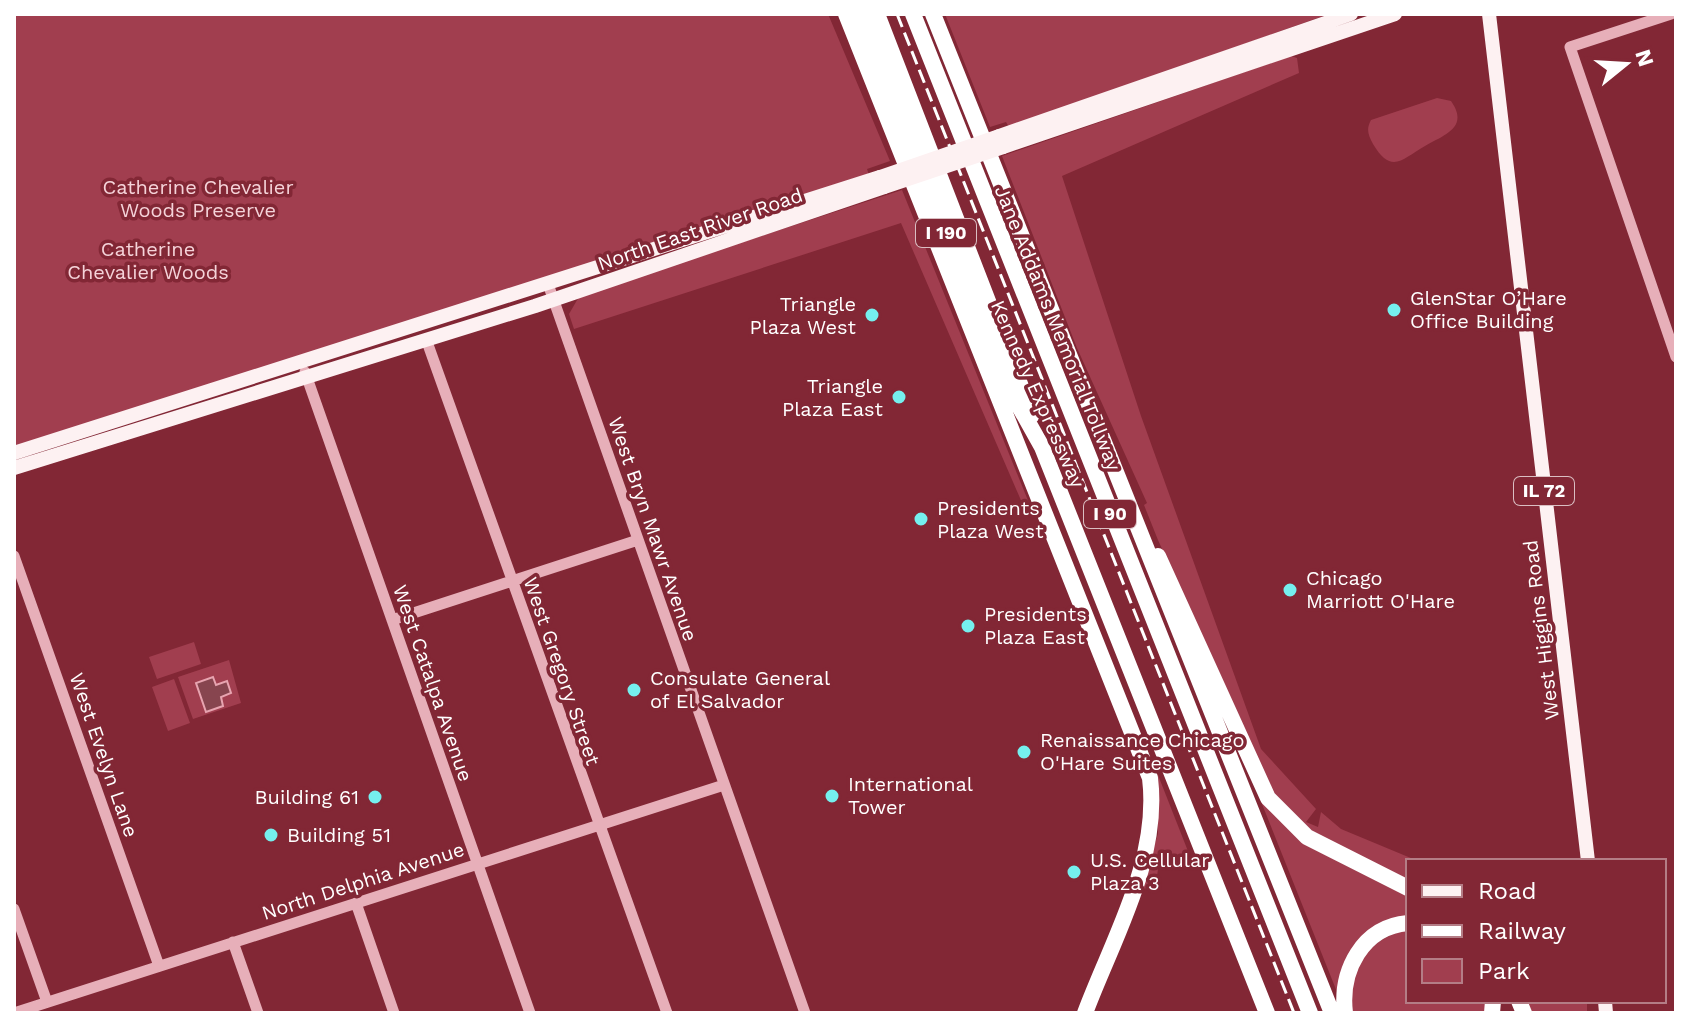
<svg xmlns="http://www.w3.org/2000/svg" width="1690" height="1027" font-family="'Work Sans',sans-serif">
  <rect width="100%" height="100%" fill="#822735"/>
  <!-- green -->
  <path fill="#a13e4f" d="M 14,14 L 828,14 L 890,161 L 867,169 L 869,175 L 14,447 Z
    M 945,14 L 1329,14 L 1009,127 L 1006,122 L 990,127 Z
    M 1291,56 L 1297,58 L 1299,73 L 1062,176 L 1141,416 L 1261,749 L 1316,809 L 1306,822 L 1318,827 L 1321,812 L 1341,829 L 1418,861 L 1408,861 L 1408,880 L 1316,837 L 1273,795 L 1158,540 L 1144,505 L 1147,503 L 1077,348 L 1002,156 Z
    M 1437,98 L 1451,101 C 1470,128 1443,135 1425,146 C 1403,158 1392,176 1373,144 C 1368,135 1366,129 1371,120 Z
    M 902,190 L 1029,503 L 1023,505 L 901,223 L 574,329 L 569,314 L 580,295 Z
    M 194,642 L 201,664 L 157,679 L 149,657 Z
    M 229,660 L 241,703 L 193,719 L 178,677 Z
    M 174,679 L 190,723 L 168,731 L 152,687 Z
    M 1158,775 L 1195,869 L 1178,861 L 1178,858 L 1166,861 L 1158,869 L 1156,884 L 1139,891 L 1158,834 Z
    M 1258,794 C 1296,846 1351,869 1408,894 L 1408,915 C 1365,936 1345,941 1337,992 Z
    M 1408,929 L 1408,1001 L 1487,1001 L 1486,1013 L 1351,1013 C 1352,966 1360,944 1408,929 Z
    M 1527,1001 L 1587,1001 L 1587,1013 L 1531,1013 Z"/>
  <!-- water -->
  <path fill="#87454f" stroke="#e7a4b0" stroke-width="2" d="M 213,677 L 216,685 L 227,681 L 231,693 L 221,697 L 223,706 L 206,712 L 196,683 Z"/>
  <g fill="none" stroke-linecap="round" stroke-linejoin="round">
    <!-- minor -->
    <path stroke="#e7afb9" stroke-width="11" d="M 1671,14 L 1570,47 L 1676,357
      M 548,284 L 805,1013
      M 426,339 L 667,1013
      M 305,372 L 530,1013
      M 14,556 L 159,966
      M 392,620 L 638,540
      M 356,903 L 394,1013
      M 14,909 L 47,1002
      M 233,942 L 258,1013
      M 14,1013 L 724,785"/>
    <!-- major -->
    <path stroke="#fdf1f2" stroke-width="14" d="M 1489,14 L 1588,861
      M 999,136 L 1351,14
      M 1003,147 L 1395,14
      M 14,453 L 880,177
      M 14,468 L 535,306 L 884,187
      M 1605,1001 L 1606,1013"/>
    <!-- highway -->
    <path stroke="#fff" stroke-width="16" d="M 846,14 L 1150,778 C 1160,860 1113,938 1085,1013
      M 860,14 L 1015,399 L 1042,447 L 1267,1013
      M 877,14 L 1032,415
      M 913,14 L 1310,1013
      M 933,14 L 1332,1013
      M 1158,556 L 1268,798 L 1307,837 L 1408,888
      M 1519,1001 L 1524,1013
      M 1345,1013 C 1340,971 1362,927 1408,923
      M 1492,1013 L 1493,1001"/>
    <!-- rail -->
    <path stroke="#fff" stroke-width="3" stroke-dasharray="14 6" stroke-linecap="butt" d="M 897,14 L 1294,1013"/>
    <!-- major-bridge -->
    <path stroke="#fdf1f2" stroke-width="14" d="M 880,177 L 999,136
      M 884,187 L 1003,147"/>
  </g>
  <!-- markers -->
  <g fill="#75efee" stroke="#822735" stroke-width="3">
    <circle cx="1394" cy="310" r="8"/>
    <circle cx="872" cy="315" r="8"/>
    <circle cx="899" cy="397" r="8"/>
    <circle cx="921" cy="519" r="8"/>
    <circle cx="1290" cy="590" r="8"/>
    <circle cx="968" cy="626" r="8"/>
    <circle cx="634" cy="690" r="8"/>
    <circle cx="1024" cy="752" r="8"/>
    <circle cx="832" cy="796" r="8"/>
    <circle cx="375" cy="797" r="8"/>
    <circle cx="271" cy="835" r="8"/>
    <circle cx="1074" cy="872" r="8"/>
  </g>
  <g text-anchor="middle" stroke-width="7" stroke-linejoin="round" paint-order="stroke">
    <!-- shield labels -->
    <g fill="#822735" stroke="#dabec2" stroke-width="2">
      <rect x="916" y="219" width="60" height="28" rx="6"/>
      <rect x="1514" y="477" width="60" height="28" rx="6"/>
      <rect x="1084" y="500" width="52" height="28" rx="6"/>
    </g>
    <g font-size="18" font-weight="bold" fill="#fff">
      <text x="946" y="239">I 190</text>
      <text x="1544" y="497">IL 72</text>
      <text x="1110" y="520">I 90</text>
    </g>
    <!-- park labels -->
    <g font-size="20" fill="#f5d3d9" stroke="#822735">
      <text x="198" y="194">Catherine Chevalier<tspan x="198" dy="23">Woods Preserve</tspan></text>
      <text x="148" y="256">Catherine<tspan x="148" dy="23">Chevalier Woods</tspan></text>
    </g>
    <!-- street labels -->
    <g font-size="20" fill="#fff" stroke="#822735">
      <text transform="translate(700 229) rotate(-19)" y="7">North East River Road</text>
      <text transform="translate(1058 328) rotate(68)" y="7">Jane Addams Memorial Tollway</text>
      <text transform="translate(1038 394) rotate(66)" y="7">Kennedy Expressway</text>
      <text transform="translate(653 529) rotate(71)" y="7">West Bryn Mawr Avenue</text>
      <text transform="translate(1541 630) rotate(-97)" y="7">West Higgins Road</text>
      <text transform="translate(562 671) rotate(71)" y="7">West Gregory Street</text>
      <text transform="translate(433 683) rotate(71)" y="7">West Catalpa Avenue</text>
      <text transform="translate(104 755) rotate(71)" y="7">West Evelyn Lane</text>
      <text transform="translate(363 881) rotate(-18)" y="7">North Delphia Avenue</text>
    </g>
    <!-- poi labels -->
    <g font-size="20" fill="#fff" stroke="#822735" text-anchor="start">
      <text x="1410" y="305">GlenStar O’Hare<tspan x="1410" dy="23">Office Building</tspan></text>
      <text x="856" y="311" text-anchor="end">Triangle<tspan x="856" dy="23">Plaza West</tspan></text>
      <text x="883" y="393" text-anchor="end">Triangle<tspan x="883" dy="23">Plaza East</tspan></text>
      <text x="937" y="515">Presidents<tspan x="937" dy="23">Plaza West</tspan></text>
      <text x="1306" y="585">Chicago<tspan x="1306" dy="23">Marriott O'Hare</tspan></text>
      <text x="984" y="621">Presidents<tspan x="984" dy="23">Plaza East</tspan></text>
      <text x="650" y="685">Consulate General<tspan x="650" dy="23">of El Salvador</tspan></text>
      <text x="1040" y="747">Renaissance Chicago<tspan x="1040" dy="23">O'Hare Suites</tspan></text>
      <text x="848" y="791">International<tspan x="848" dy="23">Tower</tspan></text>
      <text x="359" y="804" text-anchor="end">Building 61</text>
      <text x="287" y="842">Building 51</text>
      <text x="1090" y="867">U.S. Cellular<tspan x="1090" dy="23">Plaza 3</tspan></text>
    </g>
  </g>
  <!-- border -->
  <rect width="1690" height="1027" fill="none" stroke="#ffffff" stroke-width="32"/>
  <!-- legend -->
  <rect x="1406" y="859" width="260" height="144" fill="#822735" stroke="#b47d86" stroke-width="2"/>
  <rect x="1422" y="885" width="40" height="12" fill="#fdf1f2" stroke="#b47d86" stroke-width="2"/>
  <text x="1478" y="899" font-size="24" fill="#ffffff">Road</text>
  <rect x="1422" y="925" width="40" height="12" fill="#ffffff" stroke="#b47d86" stroke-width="2"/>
  <text x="1478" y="939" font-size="24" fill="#ffffff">Railway</text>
  <rect x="1422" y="959" width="40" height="24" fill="#a13e4f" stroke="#b47d86" stroke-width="2"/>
  <text x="1478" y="979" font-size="24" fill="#ffffff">Park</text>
  <!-- north arrow -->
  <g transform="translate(1626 64) rotate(72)" stroke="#822735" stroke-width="6" paint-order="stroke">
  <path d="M0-6L14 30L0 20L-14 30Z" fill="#ffffff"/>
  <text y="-12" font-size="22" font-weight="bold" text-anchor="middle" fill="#ffffff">N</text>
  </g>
</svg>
